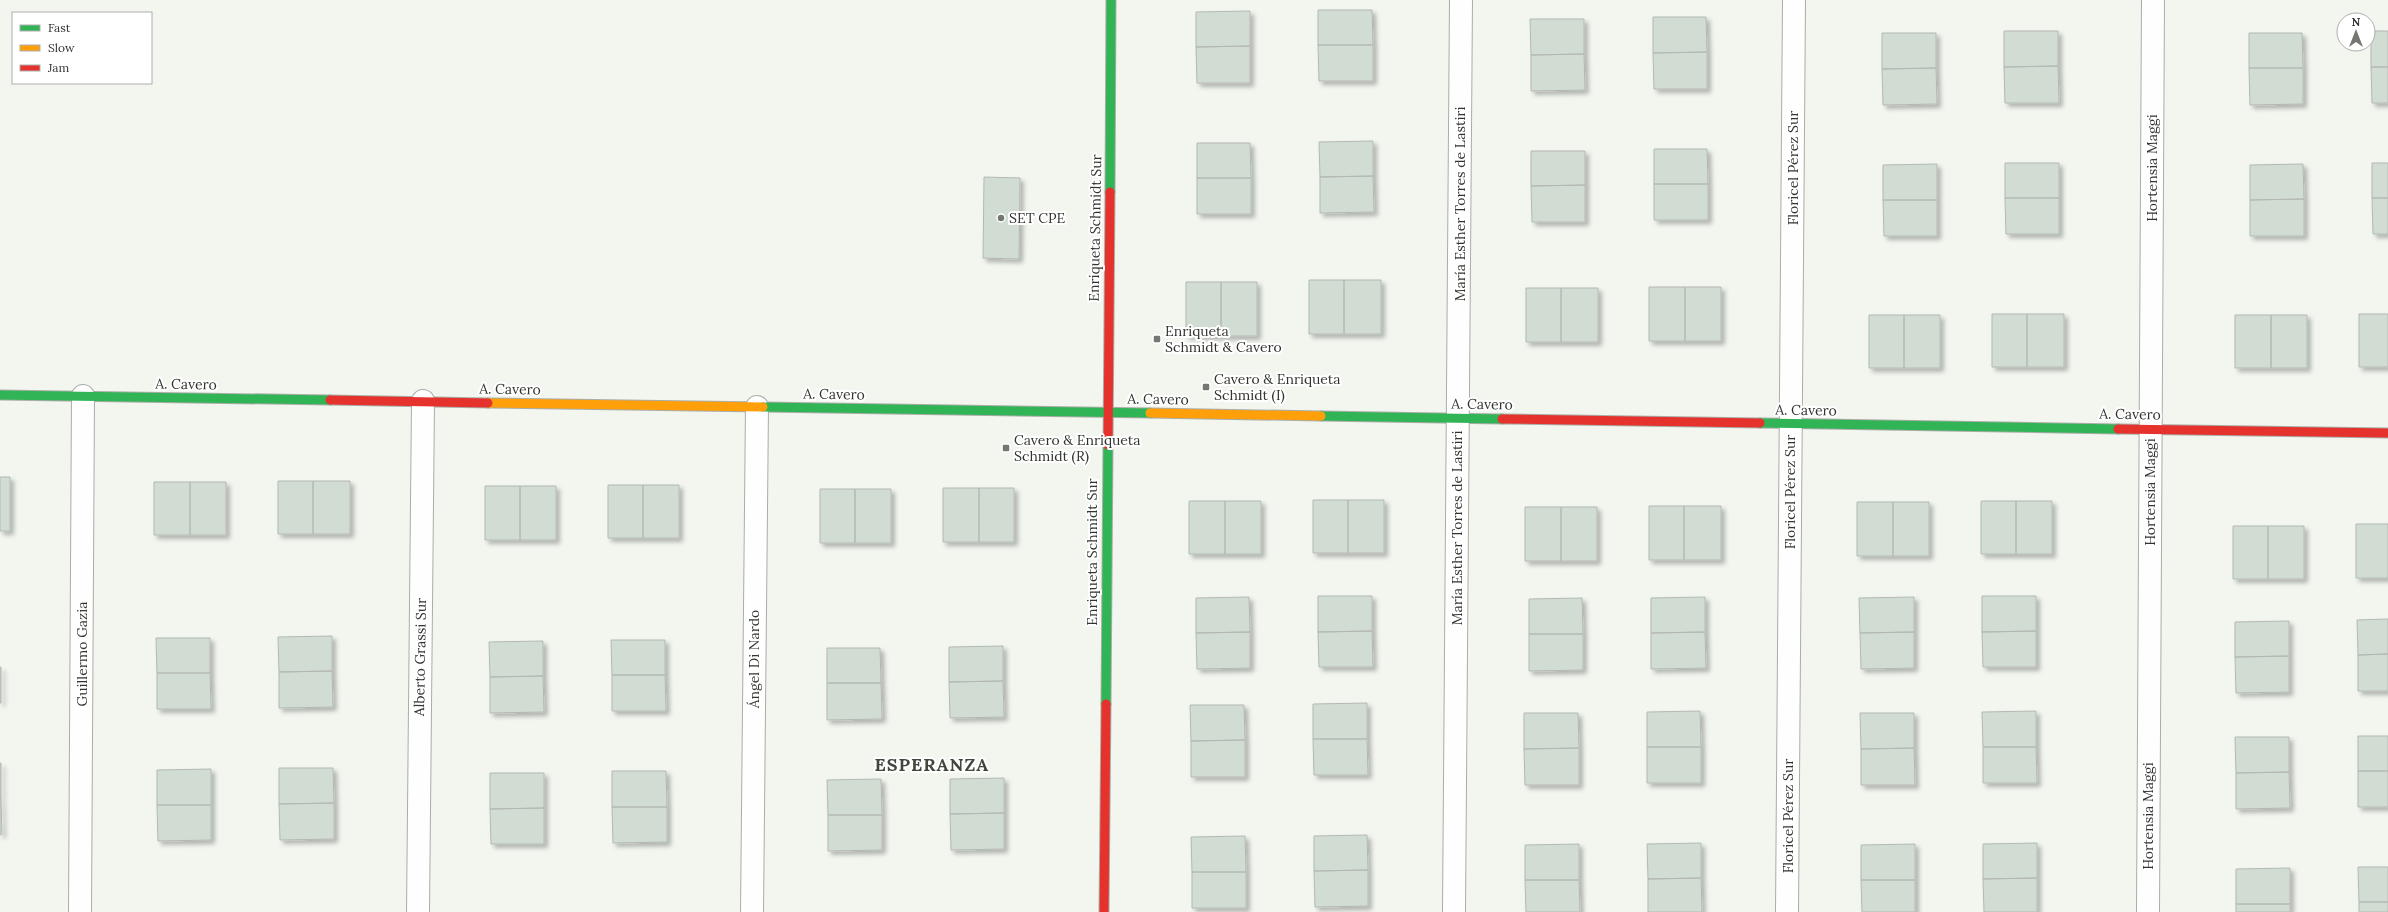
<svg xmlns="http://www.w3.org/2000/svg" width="2388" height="912" font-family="Lora,serif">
  <defs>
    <filter id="shadow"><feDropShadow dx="3.5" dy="3.5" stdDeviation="2" flood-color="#0004"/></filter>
  </defs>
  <rect width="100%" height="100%" fill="#f2f6ef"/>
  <!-- building -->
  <path fill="#d1ddd2" stroke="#b4b8b4" filter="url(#shadow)" d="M 1318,10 L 1372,10 L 1373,45 L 1318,45 Z
    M 1250,11 L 1250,46 L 1196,47 L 1196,12 Z
    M 1653,17 L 1706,17 L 1707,52 L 1653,53 Z
    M 1530,19 L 1584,19 L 1584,54 L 1531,55 Z
    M 2004,31 L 2058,31 L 2058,66 L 2004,67 Z
    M 2371,31 L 2388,31 L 2388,67 L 2371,67 Z
    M 1882,33 L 1936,33 L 1936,68 L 1882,69 Z
    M 2249,33 L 2302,33 L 2303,68 L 2249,68 Z
    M 1318,45 L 1373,45 L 1373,81 L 1319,81 Z
    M 1250,46 L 1250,83 L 1197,83 L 1196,47 Z
    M 1707,52 L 1707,89 L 1654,89 L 1653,53 Z
    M 1584,54 L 1585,90 L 1531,91 L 1531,55 Z
    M 2058,66 L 2059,103 L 2005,103 L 2004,67 Z
    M 2371,67 L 2388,67 L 2388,103 L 2372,103 Z
    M 1936,68 L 1937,104 L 1883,105 L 1882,69 Z
    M 2249,68 L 2303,68 L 2303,104 L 2250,105 Z
    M 1373,141 L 1373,176 L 1320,177 L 1319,142 Z
    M 1197,143 L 1250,143 L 1251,178 L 1197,178 Z
    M 1654,149 L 1707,149 L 1708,184 L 1654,184 Z
    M 1531,151 L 1585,151 L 1585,185 L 1531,186 Z
    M 2005,163 L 2059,163 L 2059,198 L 2005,198 Z
    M 2372,163 L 2388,163 L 2388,198 L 2372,198 Z
    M 1937,164 L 1937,200 L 1883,200 L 1883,165 Z
    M 2303,164 L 2304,199 L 2250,200 L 2250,165 Z
    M 1373,176 L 1374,212 L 1320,213 L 1320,177 Z
    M 984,177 L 1020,178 L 1019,259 L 983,258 Z
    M 1197,178 L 1251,178 L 1251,214 L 1197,214 Z
    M 1654,184 L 1708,184 L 1708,220 L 1654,220 Z
    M 1585,185 L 1585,222 L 1532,222 L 1531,186 Z
    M 2005,198 L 2059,198 L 2059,234 L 2006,234 Z
    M 2372,198 L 2388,198 L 2388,234 L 2373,234 Z
    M 2304,199 L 2304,236 L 2250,236 L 2250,200 Z
    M 1883,200 L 1937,200 L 1937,236 L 1884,236 Z
    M 1309,280 L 1344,280 L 1344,334 L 1309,334 Z
    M 1344,280 L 1381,280 L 1381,334 L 1344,334 Z
    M 1186,282 L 1221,282 L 1221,336 L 1186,336 Z
    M 1221,282 L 1257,282 L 1257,336 L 1221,336 Z
    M 1649,287 L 1685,287 L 1685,341 L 1649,341 Z
    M 1685,287 L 1721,287 L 1721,341 L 1685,341 Z
    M 1526,288 L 1561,288 L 1561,342 L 1526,342 Z
    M 1561,288 L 1598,288 L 1598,342 L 1561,342 Z
    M 1992,314 L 2027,314 L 2027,367 L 1992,367 Z
    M 2027,314 L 2064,314 L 2064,367 L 2027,367 Z
    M 2359,314 L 2388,314 L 2388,367 L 2359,367 Z
    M 1869,315 L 1904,315 L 1904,368 L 1869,368 Z
    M 1904,315 L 1940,315 L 1940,368 L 1904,368 Z
    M 2235,315 L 2271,315 L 2271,368 L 2235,368 Z
    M 2271,315 L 2307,315 L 2307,368 L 2271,368 Z
    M 0,477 L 10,477 L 10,531 L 0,531 Z
    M 278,481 L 313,481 L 313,534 L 278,534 Z
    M 313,481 L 350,481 L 350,534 L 313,534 Z
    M 154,482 L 190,482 L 190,535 L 154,535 Z
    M 190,482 L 226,482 L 226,535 L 190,535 Z
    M 608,485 L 643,485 L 643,538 L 608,538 Z
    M 643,485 L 679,485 L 679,538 L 643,538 Z
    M 485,486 L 520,486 L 520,540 L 485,540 Z
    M 520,486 L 556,486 L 556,540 L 520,540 Z
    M 943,488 L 979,488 L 979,542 L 943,542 Z
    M 979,488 L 1014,488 L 1014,542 L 979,542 Z
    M 820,489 L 855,489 L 855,543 L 820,543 Z
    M 855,489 L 891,489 L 891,543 L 855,543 Z
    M 1313,500 L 1348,500 L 1348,553 L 1313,553 Z
    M 1348,500 L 1384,500 L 1384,553 L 1348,553 Z
    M 1189,501 L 1225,501 L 1225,554 L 1189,554 Z
    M 1225,501 L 1261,501 L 1261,554 L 1225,554 Z
    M 1981,501 L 2016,501 L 2016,554 L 1981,554 Z
    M 2016,501 L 2052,501 L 2052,554 L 2016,554 Z
    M 1857,502 L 1893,502 L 1893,556 L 1857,556 Z
    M 1893,502 L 1929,502 L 1929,556 L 1893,556 Z
    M 1649,506 L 1684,506 L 1684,560 L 1649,560 Z
    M 1684,506 L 1721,506 L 1721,560 L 1684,560 Z
    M 1525,507 L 1561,507 L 1561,561 L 1525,561 Z
    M 1561,507 L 1597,507 L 1597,561 L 1561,561 Z
    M 2356,524 L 2388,524 L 2388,578 L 2356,578 Z
    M 2233,526 L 2268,526 L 2268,579 L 2233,579 Z
    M 2268,526 L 2304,526 L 2304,579 L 2268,579 Z
    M 1318,596 L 1372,596 L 1372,631 L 1318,632 Z
    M 1982,596 L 2036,596 L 2036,631 L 1982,632 Z
    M 1249,597 L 1250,632 L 1196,633 L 1196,598 Z
    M 1705,597 L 1705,632 L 1651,633 L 1651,598 Z
    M 1914,597 L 1914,632 L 1860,633 L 1859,598 Z
    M 1582,598 L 1583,634 L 1529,634 L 1529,599 Z
    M 2388,619 L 2388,654 L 2358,655 L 2357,620 Z
    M 2289,621 L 2289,656 L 2235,657 L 2235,622 Z
    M 1372,631 L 1373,667 L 1319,667 L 1318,632 Z
    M 2036,631 L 2036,667 L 1983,667 L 1982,632 Z
    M 1250,632 L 1250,668 L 1197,669 L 1196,633 Z
    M 1705,632 L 1706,668 L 1651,669 L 1651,633 Z
    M 1914,632 L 1914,668 L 1861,669 L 1860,633 Z
    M 1529,634 L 1583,634 L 1583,670 L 1529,671 Z
    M 332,636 L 332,671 L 279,672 L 278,637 Z
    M 156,638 L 210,638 L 210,673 L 157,673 Z
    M 611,640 L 665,640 L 665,675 L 612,675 Z
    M 543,641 L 543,676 L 490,677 L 489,642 Z
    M 1003,646 L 1003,681 L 949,682 L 949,647 Z
    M 827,648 L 880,648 L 881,683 L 827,683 Z
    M 2388,654 L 2388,691 L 2358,691 L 2358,655 Z
    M 2289,656 L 2289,692 L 2236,693 L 2235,657 Z
    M 0,667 L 1,667 L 1,703 L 0,703 Z
    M 332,671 L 333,707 L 279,708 L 279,672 Z
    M 157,673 L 210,673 L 211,709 L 157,709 Z
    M 612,675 L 665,675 L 666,711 L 612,711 Z
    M 543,676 L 544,712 L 490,713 L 490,677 Z
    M 1003,681 L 1004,717 L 950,718 L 949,682 Z
    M 827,683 L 881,683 L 882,719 L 827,720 Z
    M 1367,703 L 1367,739 L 1313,739 L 1313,704 Z
    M 1190,705 L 1244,705 L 1245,740 L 1191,741 Z
    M 1700,711 L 1701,747 L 1647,747 L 1647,712 Z
    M 2036,711 L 2036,747 L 1983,747 L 1982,712 Z
    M 1524,713 L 1578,713 L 1579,748 L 1524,749 Z
    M 1860,713 L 1914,713 L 1914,748 L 1861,749 Z
    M 2358,736 L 2388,736 L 2388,771 L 2358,771 Z
    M 2235,737 L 2289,737 L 2289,772 L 2236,773 Z
    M 1313,739 L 1367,739 L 1368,775 L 1314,775 Z
    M 1245,740 L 1245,777 L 1191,777 L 1191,741 Z
    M 1647,747 L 1701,747 L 1701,783 L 1647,783 Z
    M 1983,747 L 2036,747 L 2037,783 L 1983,783 Z
    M 1579,748 L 1579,785 L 1525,785 L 1524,749 Z
    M 1914,748 L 1915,785 L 1861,785 L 1861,749 Z
    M 0,763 L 1,763 L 1,799 L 0,799 Z
    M 279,768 L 333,768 L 334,803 L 279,804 Z
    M 211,769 L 211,805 L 157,805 L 157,770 Z
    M 612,771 L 666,771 L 667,807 L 612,807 Z
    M 2358,771 L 2388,771 L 2388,807 L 2358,807 Z
    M 2289,772 L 2290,808 L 2236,809 L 2236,773 Z
    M 490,773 L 544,773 L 544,808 L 490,809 Z
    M 1004,778 L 1004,813 L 950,814 L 950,779 Z
    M 881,779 L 882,815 L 828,815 L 827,780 Z
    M 0,799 L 1,799 L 2,834 L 0,835 Z
    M 334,803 L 334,839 L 280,840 L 279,804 Z
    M 157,805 L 211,805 L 211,840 L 158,841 Z
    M 612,807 L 667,807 L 667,842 L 613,843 Z
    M 544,808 L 544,844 L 491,844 L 490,809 Z
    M 1004,813 L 1004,849 L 951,850 L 950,814 Z
    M 828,815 L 882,815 L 882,850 L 828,851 Z
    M 1367,835 L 1368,870 L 1314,871 L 1314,836 Z
    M 1245,836 L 1246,872 L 1192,872 L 1191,837 Z
    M 1701,843 L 1701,878 L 1648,879 L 1647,844 Z
    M 2037,843 L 2037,878 L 1983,879 L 1983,844 Z
    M 1579,844 L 1579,880 L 1525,880 L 1525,845 Z
    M 1915,844 L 1915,880 L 1861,880 L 1861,845 Z
    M 2358,867 L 2388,867 L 2388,902 L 2359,902 Z
    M 2290,868 L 2290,904 L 2236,904 L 2236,869 Z
    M 1368,870 L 1368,906 L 1315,907 L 1314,871 Z
    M 1192,872 L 1246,872 L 1246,908 L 1192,908 Z
    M 1701,878 L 1702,912 L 1648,912 L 1648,879 Z
    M 2037,878 L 2037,912 L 1984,912 L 1983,879 Z
    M 1525,880 L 1579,880 L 1580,912 L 1526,912 Z
    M 1861,880 L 1915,880 L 1915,912 L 1862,912 Z
    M 2359,902 L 2388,902 L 2388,912 L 2359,912 Z
    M 2236,904 L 2290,904 L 2290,912 L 2236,912 Z"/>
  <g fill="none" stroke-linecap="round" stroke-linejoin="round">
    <!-- street casing -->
    <g stroke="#aaada8" stroke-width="24">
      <path id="street" d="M 80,912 L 83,396
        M 418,912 L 423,401
        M 752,912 L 757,407
        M 1454,912 L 1461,0
        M 1787,912 L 1794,0
        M 2148,912 L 2153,0"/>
    </g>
    <!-- fast casing -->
    <g stroke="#aaada8" stroke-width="11">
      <path id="fast" d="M 1110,192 L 1111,0
        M 0,395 L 330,400
        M 763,407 L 1150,413
        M 1321,416 L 1502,419
        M 1760,423 L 2118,429
        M 1106,704 L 1108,445"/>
    </g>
    <!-- slow casing -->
    <g stroke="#aaada8" stroke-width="11">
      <path id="slow" d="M 488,403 L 763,407
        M 1150,413 L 1321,416"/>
    </g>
    <!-- jam casing -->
    <g stroke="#aaada8" stroke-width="11">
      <path id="jam" d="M 330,400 L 488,403
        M 1502,419 L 1760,423
        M 2118,429 L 2388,433
        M 1108,445 L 1110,192
        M 1104,912 L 1106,704"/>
    </g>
    <!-- street -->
    <use href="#street" stroke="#fdfefd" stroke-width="22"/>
    <!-- fast -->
    <use href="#fast" stroke="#30b455" stroke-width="9"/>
    <!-- slow -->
    <use href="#slow" stroke="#ff9f0a" stroke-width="9"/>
    <!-- jam -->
    <use href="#jam" stroke="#e5322d" stroke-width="9"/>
  </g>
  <!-- markers -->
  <g fill="#757872" stroke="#fff" stroke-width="1.5">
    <circle cx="1001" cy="218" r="4"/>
    <rect x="1153" y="335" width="8" height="8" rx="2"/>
    <rect x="1202" y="383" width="8" height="8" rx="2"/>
    <rect x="1002" y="444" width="8" height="8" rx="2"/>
  </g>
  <g text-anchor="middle" stroke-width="4" stroke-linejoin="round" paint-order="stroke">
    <!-- street labels -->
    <g font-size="14" fill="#31342f" stroke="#fff">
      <text transform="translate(1793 168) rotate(-90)" y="5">Floricel Pérez Sur</text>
      <text transform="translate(2152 168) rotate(-90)" y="5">Hortensia Maggi</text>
      <text transform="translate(1460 204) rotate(-90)" y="5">María Esther Torres de Lastiri</text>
      <text transform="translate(1095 228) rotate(-89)" y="5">Enriqueta Schmidt Sur</text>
      <text transform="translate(186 384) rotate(1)" y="5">A. Cavero</text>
      <text transform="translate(510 389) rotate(1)" y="5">A. Cavero</text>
      <text transform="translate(834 394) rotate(1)" y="5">A. Cavero</text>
      <text transform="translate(1158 399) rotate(1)" y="5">A. Cavero</text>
      <text transform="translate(1482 404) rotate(1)" y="5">A. Cavero</text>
      <text transform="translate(1806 410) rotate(1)" y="5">A. Cavero</text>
      <text transform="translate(2130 414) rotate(1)" y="5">A. Cavero</text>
      <text transform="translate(1790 492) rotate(-90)" y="5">Floricel Pérez Sur</text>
      <text transform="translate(2150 492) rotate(-90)" y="5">Hortensia Maggi</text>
      <text transform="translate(1457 528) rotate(-90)" y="5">María Esther Torres de Lastiri</text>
      <text transform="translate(1092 552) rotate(-90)" y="5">Enriqueta Schmidt Sur</text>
      <text transform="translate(82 654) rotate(-90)" y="5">Guillermo Gazia</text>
      <text transform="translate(420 657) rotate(-89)" y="5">Alberto Grassi Sur</text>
      <text transform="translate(754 659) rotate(-90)" y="5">Ángel Di Nardo</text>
      <text transform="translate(1788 816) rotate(-90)" y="5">Floricel Pérez Sur</text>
      <text transform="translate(2148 816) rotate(-90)" y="5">Hortensia Maggi</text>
    </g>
    <!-- poi labels -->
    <g font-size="14" fill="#31342f" stroke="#fff" text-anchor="start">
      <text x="1009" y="223">SET CPE</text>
      <text x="1165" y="336">Enriqueta<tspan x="1165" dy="16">Schmidt &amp; Cavero</tspan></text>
      <text x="1214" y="384">Cavero &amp; Enriqueta<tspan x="1214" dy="16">Schmidt (I)</tspan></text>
      <text x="1014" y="445">Cavero &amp; Enriqueta<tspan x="1014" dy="16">Schmidt (R)</tspan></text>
    </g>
    <!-- district labels -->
    <g font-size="18" font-weight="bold" letter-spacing="1" fill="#41473c" stroke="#fff">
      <text x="932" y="771">ESPERANZA</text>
    </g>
  </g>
  <!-- legend -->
  <rect x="12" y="12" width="140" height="72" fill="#ffffff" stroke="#adaeac"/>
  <rect x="20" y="25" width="20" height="6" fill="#30b455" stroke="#adaeac"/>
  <text x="48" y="32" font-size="12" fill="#31342f">Fast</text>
  <rect x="20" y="45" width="20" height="6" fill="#ff9f0a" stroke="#adaeac"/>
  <text x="48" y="52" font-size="12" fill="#31342f">Slow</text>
  <rect x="20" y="65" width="20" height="6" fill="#e5322d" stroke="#adaeac"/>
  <text x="48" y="72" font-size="12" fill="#31342f">Jam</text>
  <!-- north arrow -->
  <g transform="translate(2356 32)"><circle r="19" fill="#ffffff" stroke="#adaeac"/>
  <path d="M0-3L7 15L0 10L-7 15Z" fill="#757872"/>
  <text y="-6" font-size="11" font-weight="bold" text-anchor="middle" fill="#31342f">N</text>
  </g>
</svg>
